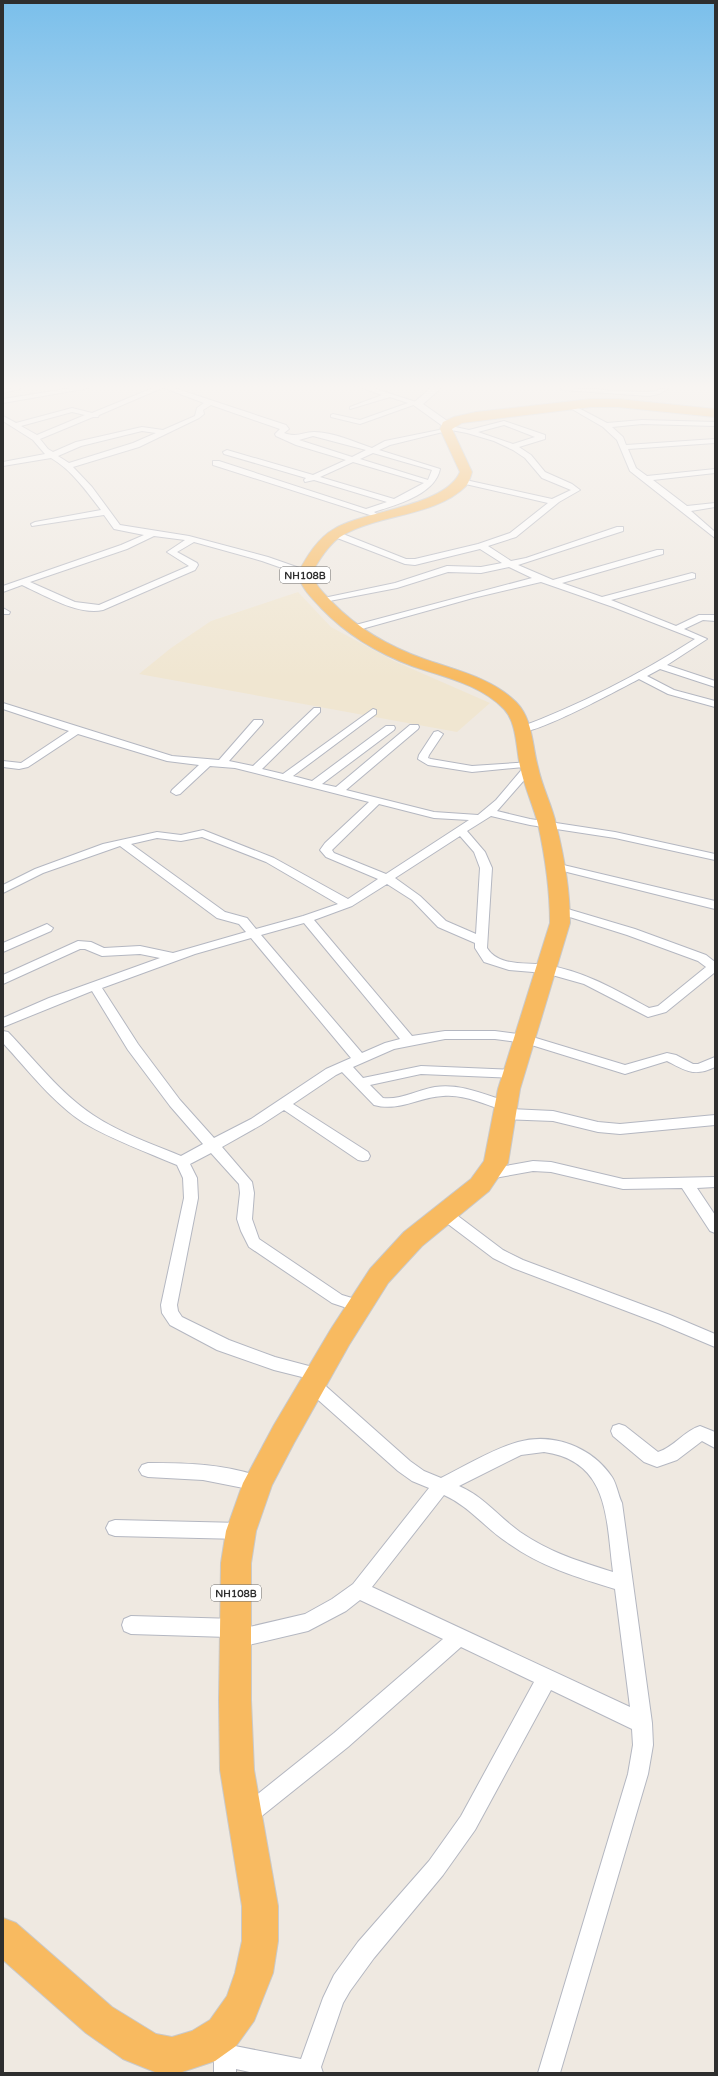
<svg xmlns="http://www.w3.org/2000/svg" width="718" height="2076" font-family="'Varela Round',sans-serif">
  <rect width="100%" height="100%" fill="#efe9e1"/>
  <!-- education -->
  <path fill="#f0e6d1" d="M 298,592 L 331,627 L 394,661 L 490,703 L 457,732 L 139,674 L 171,648 L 211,621 Z"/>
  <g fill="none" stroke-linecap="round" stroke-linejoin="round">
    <!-- minor casing -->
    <g stroke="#b4b7c1" stroke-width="2">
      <path id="minor" d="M 20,388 L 19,389 L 3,393 L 3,389 Z
        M 72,388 L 89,388 L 3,403 L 3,399 Z
        M 153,388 L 162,388 L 99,415 L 98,417 L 93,417 L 40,439 L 48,449 L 53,452 L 76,442 L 142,427 L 163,430 L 195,416 L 197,408 L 204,403 L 164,388 L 174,388 L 286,425 L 289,429 L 284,433 C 298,438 302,432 314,432 C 333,432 354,442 372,448 L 385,441 L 444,429 L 442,427 L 446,425 L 469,430 L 504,421 L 545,435 L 545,439 L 519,447 L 531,455 L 545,472 L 572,484 L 580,490 L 559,502 L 516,537 L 488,546 L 511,561 L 526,558 L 617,527 L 623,527 L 623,531 L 518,565 L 553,580 L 657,550 L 663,550 L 663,554 L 562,583 L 602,597 L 692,573 L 695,574 L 695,578 L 611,600 L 676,626 L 699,615 L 715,615 L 715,621 L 703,620 L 684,629 L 707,639 L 667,665 L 715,681 L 715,687 L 660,669 L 647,676 L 674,690 L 715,701 L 715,707 L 668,694 L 639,679 C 620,689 534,736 518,732 L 517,730 L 518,728 C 580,705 640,674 695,639 L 613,607 L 541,582 L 473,598 L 351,632 L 346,629 L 348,627 L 532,578 L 509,567 L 481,573 L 448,572 L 397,588 L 319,603 L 319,599 L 395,583 L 447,566 L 481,567 L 502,563 L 480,549 L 415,565 L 405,564 L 332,536 L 332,532 L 338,532 L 406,559 L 415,559 L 478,544 L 510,533 L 548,503 L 461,483 L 461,479 L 552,499 L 571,490 L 542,478 L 525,458 L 513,450 L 494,441 L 467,433 L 451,430 L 390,445 L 379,450 L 440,469 C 435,495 395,505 374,512 L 377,514 L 373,516 L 213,465 L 213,461 L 219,461 L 366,509 L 387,502 L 314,480 L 305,482 L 304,480 L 306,478 L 224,454 L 223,452 L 227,450 L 313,475 L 346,460 L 296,445 L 276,436 L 275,434 L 280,429 L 211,405 L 203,410 L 204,414 L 199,418 L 139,447 L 73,467 L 92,487 L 120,525 L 189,536 L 268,557 L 308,571 L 308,575 L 302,575 L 262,561 L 194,542 L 177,552 L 197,563 L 198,565 L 195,570 L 103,610 C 79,616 44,595 22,585 L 3,592 L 3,586 L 121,545 L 144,535 L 114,529 L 104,515 L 32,526 L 31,524 L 35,522 L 101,510 C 86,491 72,470 51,458 L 3,466 L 3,462 L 45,454 L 33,440 L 3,421 L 3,416 L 16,423 L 72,408 L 92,413 ZM 72,412 L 85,415 L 37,435 L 21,426 ZM 504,425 L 535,437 L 513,444 L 478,432 ZM 142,431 L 156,433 L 133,443 L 69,463 L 58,456 L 81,446 ZM 313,436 L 366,450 L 352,457 L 299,440 ZM 373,453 L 432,470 L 428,480 L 360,459 ZM 353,462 L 424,483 L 394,499 L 320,477 ZM 154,536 L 185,540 L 167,552 L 189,566 L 99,605 L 75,602 L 30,582 L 127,549 Z
        M 362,388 L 373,388 L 419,403 L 360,424 L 331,417 L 331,415 L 333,414 L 360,420 L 408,403 L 390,397 L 350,409 L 350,407 L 382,395 Z
        M 560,388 C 589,388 619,392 648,392 C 656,392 661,388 669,388 L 659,394 L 649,396 L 563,390 Z
        M 565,403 L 569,403 L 607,423 L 642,420 L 715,422 L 715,426 L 642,424 L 612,427 L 623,437 L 626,445 L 715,439 L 715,443 L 628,449 L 636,468 L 647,476 L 715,469 L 715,473 L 653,480 L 687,506 L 715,503 L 715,507 L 691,511 L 715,532 L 715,538 L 630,471 L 617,440 L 603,427 L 565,405 Z
        M 3,608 L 10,612 L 9,614 L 3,614 Z
        M 3,703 L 172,756 L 219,760 L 254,720 L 262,720 L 263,722 L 262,724 L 229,761 L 253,766 L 314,708 L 320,708 L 320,712 L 262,769 L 283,774 L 373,709 L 376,710 L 376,714 L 293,776 L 312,781 L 386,726 L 394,726 L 395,728 L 394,730 L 322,784 L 336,787 L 410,725 L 418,725 L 419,727 L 418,729 L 346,790 L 434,812 L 478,815 L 496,800 L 524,767 L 472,772 L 428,765 L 418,759 L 419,755 L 434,732 L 438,731 L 443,734 L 429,755 L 428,758 L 431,759 L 472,766 L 532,762 L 534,768 L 533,770 L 497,811 L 530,819 L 615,832 L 715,854 L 715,860 L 615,838 L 530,825 L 491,816 L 467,831 L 485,852 L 492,868 L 487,948 C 499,967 526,962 546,965 C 584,971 616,990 649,1008 L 658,1006 L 706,967 L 698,961 L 627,935 L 557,913 L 555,911 L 561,907 L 635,929 L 706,955 L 715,962 L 714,973 L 666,1012 L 648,1017 L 584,984 L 545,973 L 509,970 L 484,962 L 475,948 L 475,943 L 438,927 L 412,900 L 387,884 L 352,906 L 314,920 L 412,1036 L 445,1031 L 495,1031 L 526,1035 L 625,1065 L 667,1053 L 676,1055 L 693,1064 L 698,1064 L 715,1057 L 715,1067 C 694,1077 686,1071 667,1061 L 625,1074 L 525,1043 L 495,1039 L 445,1039 L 394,1049 L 353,1067 L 363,1078 L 421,1066 L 514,1070 L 519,1071 L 521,1074 L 519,1077 L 514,1078 L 421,1074 L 370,1085 L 383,1098 C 401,1100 417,1090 435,1087 C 461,1083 486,1095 511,1103 L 513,1106 L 510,1109 L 553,1111 L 598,1122 L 620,1124 L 715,1115 L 715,1125 L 620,1134 L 598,1132 L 553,1121 L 505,1119 L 500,1117 L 498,1114 L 503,1110 C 483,1104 464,1094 443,1096 C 419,1097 399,1112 374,1105 L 342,1072 L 336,1075 L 293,1104 L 368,1152 L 370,1156 L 368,1160 L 363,1161 L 358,1160 L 284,1110 L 261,1125 L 222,1147 L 252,1182 L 254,1193 L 252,1219 L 259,1239 L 342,1295 L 365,1302 L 367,1306 L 365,1310 L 359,1312 L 332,1303 L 249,1247 L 241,1231 L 237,1219 L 240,1193 L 239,1184 L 211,1153 L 190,1164 L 197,1178 L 198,1198 L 177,1305 L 178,1311 L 182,1317 L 229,1340 L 275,1357 L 324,1370 L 326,1375 L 324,1380 L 320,1381 L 410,1461 L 424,1471 L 441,1478 C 465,1466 493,1449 518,1442 C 553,1432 592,1447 612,1477 C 617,1485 618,1495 622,1503 L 652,1723 L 653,1745 L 648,1774 L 560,2073 L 538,2073 L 628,1774 L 633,1745 L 632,1729 L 551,1690 L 475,1830 L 443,1875 L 374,1958 L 350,1991 L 343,2003 L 321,2067 L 323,2073 L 254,2073 L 236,2069 L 236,2073 L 214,2073 L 214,2049 L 217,2041 L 225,2038 L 233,2041 L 235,2046 L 301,2059 L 323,1998 L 334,1975 L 358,1942 L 429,1861 L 461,1816 L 534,1682 L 461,1647 L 348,1747 L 253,1823 L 246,1826 L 239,1823 L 236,1816 L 239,1809 L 334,1733 L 443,1639 L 360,1600 L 346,1611 L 308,1631 L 236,1648 L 229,1645 L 227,1639 L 228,1637 L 131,1634 L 124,1631 L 122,1625 L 124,1619 L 131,1616 L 236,1619 L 243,1622 L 245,1628 L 305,1614 L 332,1599 L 353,1584 L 429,1488 L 412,1481 L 398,1471 L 307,1390 L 305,1385 L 310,1379 L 274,1370 L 217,1350 L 170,1325 L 162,1313 L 161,1305 L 184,1198 L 183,1178 L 177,1165 C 146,1152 113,1140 84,1123 C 53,1103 28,1070 3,1043 L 3,1031 L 8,1032 C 35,1060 60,1093 93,1115 C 120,1133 152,1144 181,1156 L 203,1144 L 170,1106 L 128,1050 L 92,991 L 3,1027 L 3,1018 L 49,998 L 160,958 L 140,954 L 102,956 L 85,949 L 80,949 L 3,984 L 3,975 L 78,941 L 91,942 L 104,948 L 140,946 L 173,953 L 246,932 L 239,924 L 217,918 L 120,846 L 43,873 L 3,893 L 3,885 L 35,869 L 103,844 L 157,832 L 181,835 L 203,830 L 274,858 L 348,899 L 378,879 L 326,857 L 320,850 L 325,843 L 369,802 L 235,768 L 210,766 L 180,794 L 176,795 L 171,792 L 172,790 L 199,765 L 167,761 L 78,734 L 28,767 L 19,769 L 3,767 L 3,761 L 21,763 L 69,731 L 3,709 ZM 379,804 L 434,818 L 469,820 L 386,874 L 334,853 L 332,850 ZM 460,836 L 474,852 L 480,868 L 476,934 L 446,921 L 420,896 L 395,878 ZM 202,837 L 266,862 L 338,904 L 303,916 L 256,929 L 247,918 L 225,912 L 131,844 L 157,838 L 181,841 ZM 304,923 L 400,1039 L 385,1043 L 362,1053 L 261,935 ZM 251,938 L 351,1058 L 326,1069 L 251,1119 L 214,1138 L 180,1100 L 138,1044 L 102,988 L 195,954 ZM 544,1452 C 610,1461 606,1520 613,1572 C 578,1561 551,1553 520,1532 C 499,1517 483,1496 459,1486 L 521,1455 ZM 444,1495 C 469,1506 485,1528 508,1543 C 542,1567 576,1577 615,1589 L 630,1707 L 372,1587 Z
        M 555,863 L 715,901 L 715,909 L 551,868 L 549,866 L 551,864 Z
        M 47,924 L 53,928 L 51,931 L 3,952 L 3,943 Z
        M 533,1161 L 551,1162 L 623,1179 L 715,1177 L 715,1187 L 697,1188 L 715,1215 L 715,1233 L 710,1231 L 682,1188 L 623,1189 L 551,1172 L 533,1171 L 489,1179 L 484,1178 L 482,1174 L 484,1170 L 489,1169 Z
        M 445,1209 L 450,1210 L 503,1250 L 523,1260 L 670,1315 L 715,1334 L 715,1347 L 658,1323 L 513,1268 L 493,1258 L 440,1218 L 438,1214 L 440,1210 Z
        M 619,1424 L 625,1426 L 658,1452 C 674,1447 684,1431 700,1426 L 715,1432 L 715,1448 L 702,1441 L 677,1460 L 657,1467 L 644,1462 L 613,1436 L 611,1431 L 613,1426 Z
        M 148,1463 C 187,1463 227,1464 264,1478 L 267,1483 L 264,1488 L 258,1491 L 203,1480 L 148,1477 L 142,1475 L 139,1470 L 142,1465 Z
        M 115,1520 L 241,1523 L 247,1525 L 250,1531 L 247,1537 L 241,1539 L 115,1536 L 109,1534 L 106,1528 L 109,1522 Z"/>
    </g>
    <!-- tertiary casing -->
    <g stroke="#b4b7c1" stroke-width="2">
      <path id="tertiary" d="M 431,388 L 441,388 L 423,404 L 450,423 L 450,427 L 444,427 L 412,404 Z"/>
    </g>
    <!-- trunk casing -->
    <g stroke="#c9c9c9" stroke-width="2">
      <path id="trunk" d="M 591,399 L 618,399 L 715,409 L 715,417 L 618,407 L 591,407 L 462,423 L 452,429 L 472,472 C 471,476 469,482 466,486 C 436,516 381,514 345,534 C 330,542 320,558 312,573 C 315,586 324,593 332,602 C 358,629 390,647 424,659 C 455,670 492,678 516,702 C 533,719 532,745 538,767 C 542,787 552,805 556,824 C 564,856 570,890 570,923 L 520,1089 L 508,1163 L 489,1191 L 422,1246 L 388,1283 L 349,1345 L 294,1443 L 272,1485 L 256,1531 L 251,1563 L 251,1700 L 254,1770 L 278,1906 L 278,1941 L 273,1973 L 254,2021 L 236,2046 L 215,2061 L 179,2073 L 155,2072 L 123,2059 L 86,2033 L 3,1960 L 3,1918 L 16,1923 L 112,2007 L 156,2034 L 172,2037 L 192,2031 L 210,2020 L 227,1996 L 235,1973 L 242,1941 L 242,1906 L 220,1770 L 219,1700 L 221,1563 L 226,1531 L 243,1483 L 274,1425 L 331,1329 L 370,1269 L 404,1232 L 471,1179 L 484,1161 L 498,1089 L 550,923 C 550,890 545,856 538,824 C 533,805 524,786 520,766 C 516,748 517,723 504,709 C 480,684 443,677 412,666 C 377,653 346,634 321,608 C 311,597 300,587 298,573 C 307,556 318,538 334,529 C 365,510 445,507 460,472 L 440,429 L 443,422 L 454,417 L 476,412 Z"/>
    </g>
    <!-- minor -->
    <use href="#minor" fill="#fff" fill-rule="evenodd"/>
    <!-- tertiary -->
    <use href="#tertiary" fill="#fff" fill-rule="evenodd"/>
    <!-- trunk -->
    <use href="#trunk" fill="#f8ba60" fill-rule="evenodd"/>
  </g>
  <!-- sky -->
  <linearGradient id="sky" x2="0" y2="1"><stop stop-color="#7abfeb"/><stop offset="0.57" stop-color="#f8f5f2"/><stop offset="1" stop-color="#f8f5f2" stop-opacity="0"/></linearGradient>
  <rect width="718" height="679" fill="url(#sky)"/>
  <g text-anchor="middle" stroke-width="3" stroke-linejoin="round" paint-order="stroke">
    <!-- shield labels -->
    <g fill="#fff" stroke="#6d6d6d" stroke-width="1">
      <rect x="280" y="567" width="50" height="16" rx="3"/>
      <rect x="211" y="1585" width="50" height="16" rx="3"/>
    </g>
    <g font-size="10" font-weight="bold" fill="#2e2e2e">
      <text x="305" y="579">NH108B</text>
      <text x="236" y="1597">NH108B</text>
    </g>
  </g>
  <!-- border -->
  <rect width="718" height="2076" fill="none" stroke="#2e2e2e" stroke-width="8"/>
</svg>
